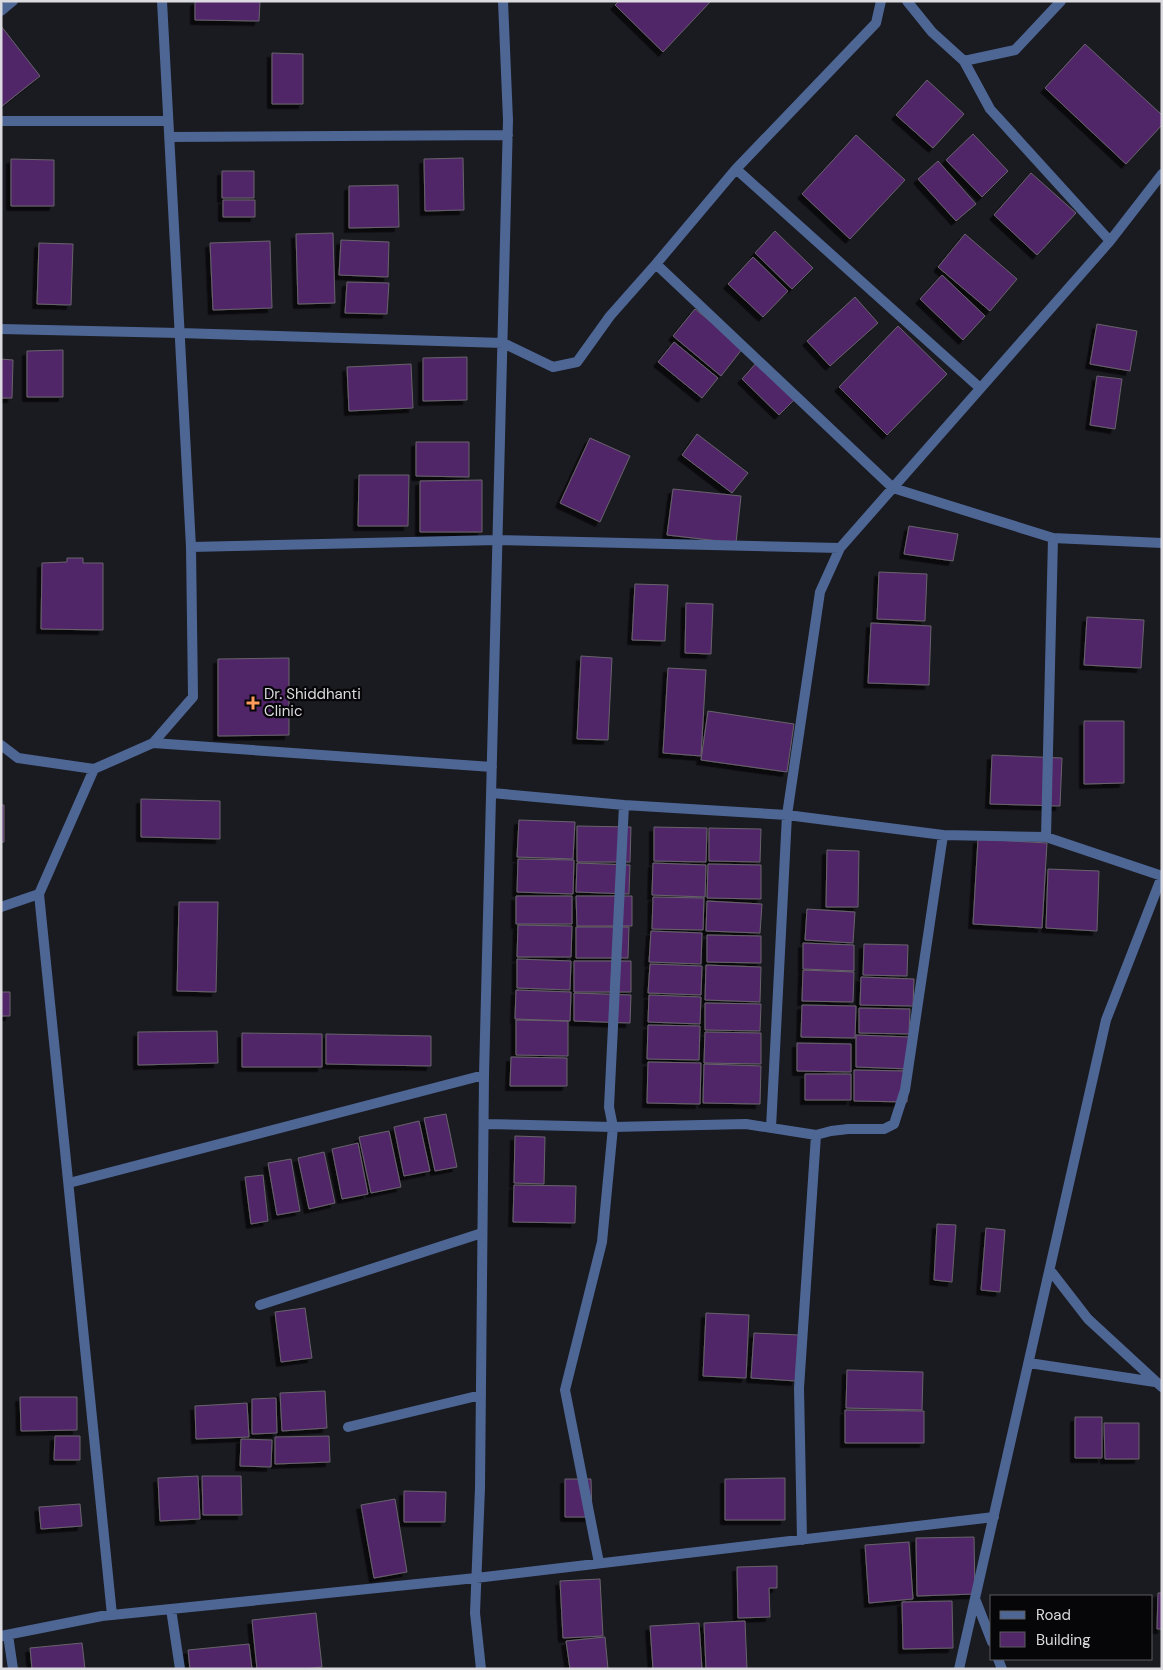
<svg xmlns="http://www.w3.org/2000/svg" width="1163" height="1670" font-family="'DM Sans',sans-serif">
  <defs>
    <filter id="shadow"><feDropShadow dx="-4.5" dy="4.5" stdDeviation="0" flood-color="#0009"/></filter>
  </defs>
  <rect width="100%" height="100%" fill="#1a1a21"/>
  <!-- building -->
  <path fill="#512768" stroke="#68636b" filter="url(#shadow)" d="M 195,1 L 260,1 L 259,21 L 195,20 Z
    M 619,1 L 711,1 L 663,52 L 615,5 Z
    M 1,26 L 40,76 L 1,107 Z
    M 1085,44 L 1162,115 L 1162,125 L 1126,164 L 1045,88 Z
    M 272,53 L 303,54 L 303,104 L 272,104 Z
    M 927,80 L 964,114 L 933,148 L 896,115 Z
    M 973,134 L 1008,171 L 982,197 L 946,160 Z
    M 856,135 L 905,180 L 850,239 L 802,194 Z
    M 463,158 L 464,210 L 425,211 L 424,159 Z
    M 11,159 L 54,160 L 54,206 L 11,206 Z
    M 938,161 L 976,204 L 956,221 L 918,179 Z
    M 222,171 L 254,171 L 254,198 L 222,198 Z
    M 1031,173 L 1076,213 L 1037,255 L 994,215 Z
    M 398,185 L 399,227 L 349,228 L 349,186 Z
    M 223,200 L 255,200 L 255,217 L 223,217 Z
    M 775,231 L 813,268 L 792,289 L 755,253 Z
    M 333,233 L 335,303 L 298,304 L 296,234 Z
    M 965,234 L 1017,279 L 990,311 L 938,267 Z
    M 341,240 L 389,242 L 388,277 L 339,275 Z
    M 270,241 L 272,308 L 213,310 L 210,243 Z
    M 39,243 L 73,244 L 71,305 L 37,304 Z
    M 753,257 L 788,291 L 763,317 L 728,284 Z
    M 942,275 L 985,316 L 963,340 L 920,299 Z
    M 347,282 L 389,283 L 387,314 L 345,313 Z
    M 855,297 L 878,323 L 830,366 L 807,341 Z
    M 695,309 L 743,348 L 721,376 L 673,336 Z
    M 1097,324 L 1137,331 L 1130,371 L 1090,364 Z
    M 898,326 L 947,374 L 887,435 L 839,387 Z
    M 674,342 L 718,378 L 702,398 L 658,362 Z
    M 63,350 L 63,397 L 27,397 L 27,351 Z
    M 467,357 L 467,400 L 423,401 L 423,358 Z
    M 1,359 L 13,360 L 12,398 L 1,398 Z
    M 757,362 L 795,399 L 779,415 L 742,379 Z
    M 411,364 L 413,408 L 349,411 L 347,367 Z
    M 1097,376 L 1122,379 L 1115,429 L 1090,425 Z
    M 697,434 L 748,473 L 732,493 L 682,455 Z
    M 590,438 L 630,456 L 600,522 L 560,503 Z
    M 416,442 L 469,442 L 469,477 L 416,476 Z
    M 359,475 L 409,475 L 408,526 L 358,526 Z
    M 482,480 L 482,532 L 420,532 L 420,481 Z
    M 673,489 L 741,496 L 736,543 L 667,535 Z
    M 909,526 L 958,534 L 953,561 L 904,554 Z
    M 67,558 L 83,558 L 83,563 L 103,563 L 103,630 L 41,629 L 42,563 L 67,562 Z
    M 879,572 L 927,574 L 925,621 L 877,619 Z
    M 635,584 L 668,585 L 665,641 L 632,640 Z
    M 686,603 L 713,604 L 711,654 L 685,653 Z
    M 1087,617 L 1144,620 L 1141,668 L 1084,665 Z
    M 871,623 L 931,626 L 929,685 L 868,683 Z
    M 581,656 L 612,658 L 608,740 L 577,739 Z
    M 289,658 L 289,735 L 218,736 L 218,659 Z
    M 668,668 L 706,670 L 701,756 L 663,753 Z
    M 708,711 L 794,724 L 787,772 L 701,760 Z
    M 1084,721 L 1124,721 L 1124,783 L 1084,784 Z
    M 992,755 L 1062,758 L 1060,806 L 990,804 Z
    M 141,799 L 220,801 L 220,839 L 141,837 Z
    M 1,805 L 4,805 L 4,842 L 1,842 Z
    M 519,820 L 575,822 L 573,859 L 517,857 Z
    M 577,826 L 631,827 L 630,862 L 577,862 Z
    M 654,827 L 707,828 L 706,862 L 654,861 Z
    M 709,828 L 761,829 L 760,862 L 709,861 Z
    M 978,839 L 1047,843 L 1042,928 L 973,924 Z
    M 827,850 L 859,851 L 858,907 L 826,907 Z
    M 518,859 L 574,860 L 573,894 L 517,892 Z
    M 577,863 L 630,865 L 629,894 L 576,892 Z
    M 653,863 L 706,865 L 705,897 L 652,895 Z
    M 708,864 L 761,865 L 761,899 L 707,898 Z
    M 1048,869 L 1099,871 L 1097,931 L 1046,928 Z
    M 516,896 L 572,896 L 572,924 L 516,924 Z
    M 576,896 L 632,896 L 632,926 L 577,926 Z
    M 653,897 L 704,898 L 703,930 L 652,929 Z
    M 707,901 L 762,904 L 760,933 L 706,931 Z
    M 179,902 L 218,902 L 216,992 L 177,991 Z
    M 807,909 L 855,912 L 853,943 L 805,940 Z
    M 518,925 L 572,926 L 571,957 L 517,957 Z
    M 576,927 L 629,927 L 628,958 L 576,958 Z
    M 651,931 L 702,933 L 701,964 L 649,962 Z
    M 707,935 L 761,936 L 761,963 L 707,962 Z
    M 803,943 L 854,945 L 854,971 L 803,969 Z
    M 864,944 L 908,945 L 907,976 L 863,975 Z
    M 517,959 L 571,961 L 570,990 L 517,988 Z
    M 574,961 L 631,961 L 631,992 L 574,992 Z
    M 650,964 L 702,966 L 701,995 L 648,993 Z
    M 706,965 L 761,967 L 760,1002 L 705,1000 Z
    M 803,970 L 854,972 L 853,1002 L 802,1001 Z
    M 861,977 L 914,979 L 913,1006 L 860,1005 Z
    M 516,990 L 571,992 L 570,1021 L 515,1019 Z
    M 1,992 L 10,992 L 10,1016 L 1,1016 Z
    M 574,993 L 631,995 L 630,1023 L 574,1021 Z
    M 649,995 L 701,997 L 700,1024 L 648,1022 Z
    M 705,1003 L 761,1004 L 760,1031 L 705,1030 Z
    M 802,1005 L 856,1006 L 855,1038 L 801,1037 Z
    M 859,1008 L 910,1009 L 909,1034 L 859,1033 Z
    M 516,1020 L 568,1021 L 568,1056 L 516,1055 Z
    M 648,1025 L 700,1026 L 699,1060 L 647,1059 Z
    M 217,1031 L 218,1063 L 138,1065 L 138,1032 Z
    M 705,1032 L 761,1033 L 761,1064 L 704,1063 Z
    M 242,1033 L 322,1034 L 322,1067 L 242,1067 Z
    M 326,1034 L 431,1036 L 431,1066 L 326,1064 Z
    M 856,1035 L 910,1037 L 909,1069 L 856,1067 Z
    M 797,1043 L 851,1044 L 851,1072 L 797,1071 Z
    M 511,1057 L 567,1058 L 567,1086 L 510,1086 Z
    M 648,1062 L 701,1063 L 700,1104 L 647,1103 Z
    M 704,1064 L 761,1066 L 760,1104 L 703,1103 Z
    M 854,1070 L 908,1071 L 907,1102 L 854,1101 Z
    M 805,1074 L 851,1074 L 851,1100 L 805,1100 Z
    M 446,1114 L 457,1167 L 435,1171 L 424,1118 Z
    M 419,1121 L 430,1171 L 404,1176 L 394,1127 Z
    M 389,1131 L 401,1187 L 371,1193 L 359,1137 Z
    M 515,1136 L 545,1137 L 544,1184 L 514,1183 Z
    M 358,1143 L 368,1194 L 342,1199 L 332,1149 Z
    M 324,1152 L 335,1203 L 309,1209 L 298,1158 Z
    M 291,1159 L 300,1211 L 277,1215 L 268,1163 Z
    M 263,1175 L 268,1221 L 251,1224 L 245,1177 Z
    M 514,1185 L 576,1186 L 575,1223 L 513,1222 Z
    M 937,1224 L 956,1225 L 952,1282 L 934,1280 Z
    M 986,1228 L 1005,1230 L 1000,1292 L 981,1290 Z
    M 305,1308 L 312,1358 L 281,1362 L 275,1312 Z
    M 706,1313 L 749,1315 L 746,1378 L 703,1376 Z
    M 754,1333 L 799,1335 L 796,1381 L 751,1378 Z
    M 847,1370 L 923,1372 L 922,1410 L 846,1408 Z
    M 325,1391 L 327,1428 L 282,1431 L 280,1393 Z
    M 20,1397 L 77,1397 L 77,1430 L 21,1431 Z
    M 276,1398 L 277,1433 L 252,1434 L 252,1399 Z
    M 247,1403 L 249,1437 L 196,1439 L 195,1406 Z
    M 845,1410 L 924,1411 L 924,1443 L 845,1443 Z
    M 1075,1417 L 1102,1417 L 1102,1458 L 1075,1458 Z
    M 1104,1423 L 1139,1423 L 1139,1459 L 1105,1459 Z
    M 55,1436 L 80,1436 L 80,1460 L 54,1460 Z
    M 329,1436 L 330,1462 L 275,1464 L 275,1437 Z
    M 241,1439 L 272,1440 L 271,1467 L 240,1466 Z
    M 198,1476 L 200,1519 L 160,1521 L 158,1478 Z
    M 202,1476 L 241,1476 L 242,1515 L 203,1515 Z
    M 785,1478 L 785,1520 L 725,1520 L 725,1479 Z
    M 565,1479 L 591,1479 L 592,1517 L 565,1517 Z
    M 404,1491 L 446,1492 L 445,1522 L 404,1522 Z
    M 395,1499 L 407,1572 L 374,1578 L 361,1505 Z
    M 80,1504 L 82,1526 L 41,1529 L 39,1507 Z
    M 974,1537 L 975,1594 L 917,1596 L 916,1538 Z
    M 909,1542 L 913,1599 L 869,1603 L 865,1545 Z
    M 777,1566 L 777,1588 L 769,1588 L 770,1617 L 738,1618 L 737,1567 Z
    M 600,1579 L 603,1636 L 563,1638 L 560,1581 Z
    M 1158,1593 L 1162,1593 L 1162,1629 L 1157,1629 Z
    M 952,1601 L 953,1648 L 903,1649 L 902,1602 Z
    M 316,1613 L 322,1667 L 304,1669 L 257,1669 L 252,1620 Z
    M 745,1621 L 747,1669 L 706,1669 L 704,1623 Z
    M 699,1623 L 702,1669 L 653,1669 L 650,1626 Z
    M 605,1637 L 608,1669 L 570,1669 L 566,1641 Z
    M 82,1643 L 85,1669 L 32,1669 L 30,1648 Z
    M 249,1644 L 252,1669 L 190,1669 L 188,1650 Z"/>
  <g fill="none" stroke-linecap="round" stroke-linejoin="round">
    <!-- street -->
    <path stroke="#4e6694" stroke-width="10" d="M 907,1 L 932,32 L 964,61 L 1015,50 L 1061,1
      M 1,11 L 13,1
      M 964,61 L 990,109 L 1110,241
      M 1,121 L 168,121
      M 169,137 L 508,135
      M 736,169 L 980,388
      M 656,264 L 893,488 L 1053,538 L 1162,543
      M 1,329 L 179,333 L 503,343 L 553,367 L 577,362 L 610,316 L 656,264 L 736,169 L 876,23 L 881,1
      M 191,547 L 498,540 L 840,548 L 1110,241 L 1162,174
      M 153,743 L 492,767
      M 1,745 L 18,758 L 94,769 L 153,743 L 193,697 L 191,547 L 162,1
      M 94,769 L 39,894 L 112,1615
      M 492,793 L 624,805 L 787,815 L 943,835 L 1046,837 L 1162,876 L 1106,1020 L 959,1669
      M 1046,837 L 1053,538
      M 1,907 L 39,894
      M 484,1124 L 613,1127 L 746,1124 L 816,1135 L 831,1131 L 848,1129 L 884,1129 L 894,1124 L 905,1090 L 943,835
      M 771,1128 L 787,815 L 820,592 L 840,548
      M 69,1183 L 484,1075
      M 1050,1270 L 1088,1319 L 1162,1387
      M 260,1305 L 482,1233
      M 1029,1363 L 1155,1382
      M 348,1427 L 481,1395
      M 802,1540 L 799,1388 L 816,1135
      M 599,1563 L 565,1390 L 602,1242 L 613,1127 L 609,1107 L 624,805
      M 976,1601 L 992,1642
      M 171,1609 L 180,1669
      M 8,1635 L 13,1669
      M 1,1636 L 102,1616 L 476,1578 L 994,1517
      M 998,1659 L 1002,1669
      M 481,1669 L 475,1613 L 480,1488 L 484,1075 L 508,120 L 503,1"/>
  </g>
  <!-- markers -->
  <path fill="#ff9b5a" stroke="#060608" stroke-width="2" d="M250.5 695.5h5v5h5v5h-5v5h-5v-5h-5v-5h5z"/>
  <g text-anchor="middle" stroke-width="4.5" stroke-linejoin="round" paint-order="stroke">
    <!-- poi labels -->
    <g font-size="15" fill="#dbdbe0" stroke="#060608" text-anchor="start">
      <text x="264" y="699">Dr. Shiddhanti<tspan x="264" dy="17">Clinic</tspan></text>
    </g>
  </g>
  <!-- border -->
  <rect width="1163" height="1670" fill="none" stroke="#dbdbe0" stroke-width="5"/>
  <!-- legend -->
  <rect x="990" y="1595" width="162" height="65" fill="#060608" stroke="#5b5b5e"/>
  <rect x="1000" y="1611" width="25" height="8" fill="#4e6694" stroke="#5b5b5e"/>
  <text x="1036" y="1620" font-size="15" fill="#dbdbe0">Road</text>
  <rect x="1000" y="1632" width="25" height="15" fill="#512768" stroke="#5b5b5e"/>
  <text x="1036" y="1645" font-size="15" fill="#dbdbe0">Building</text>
</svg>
